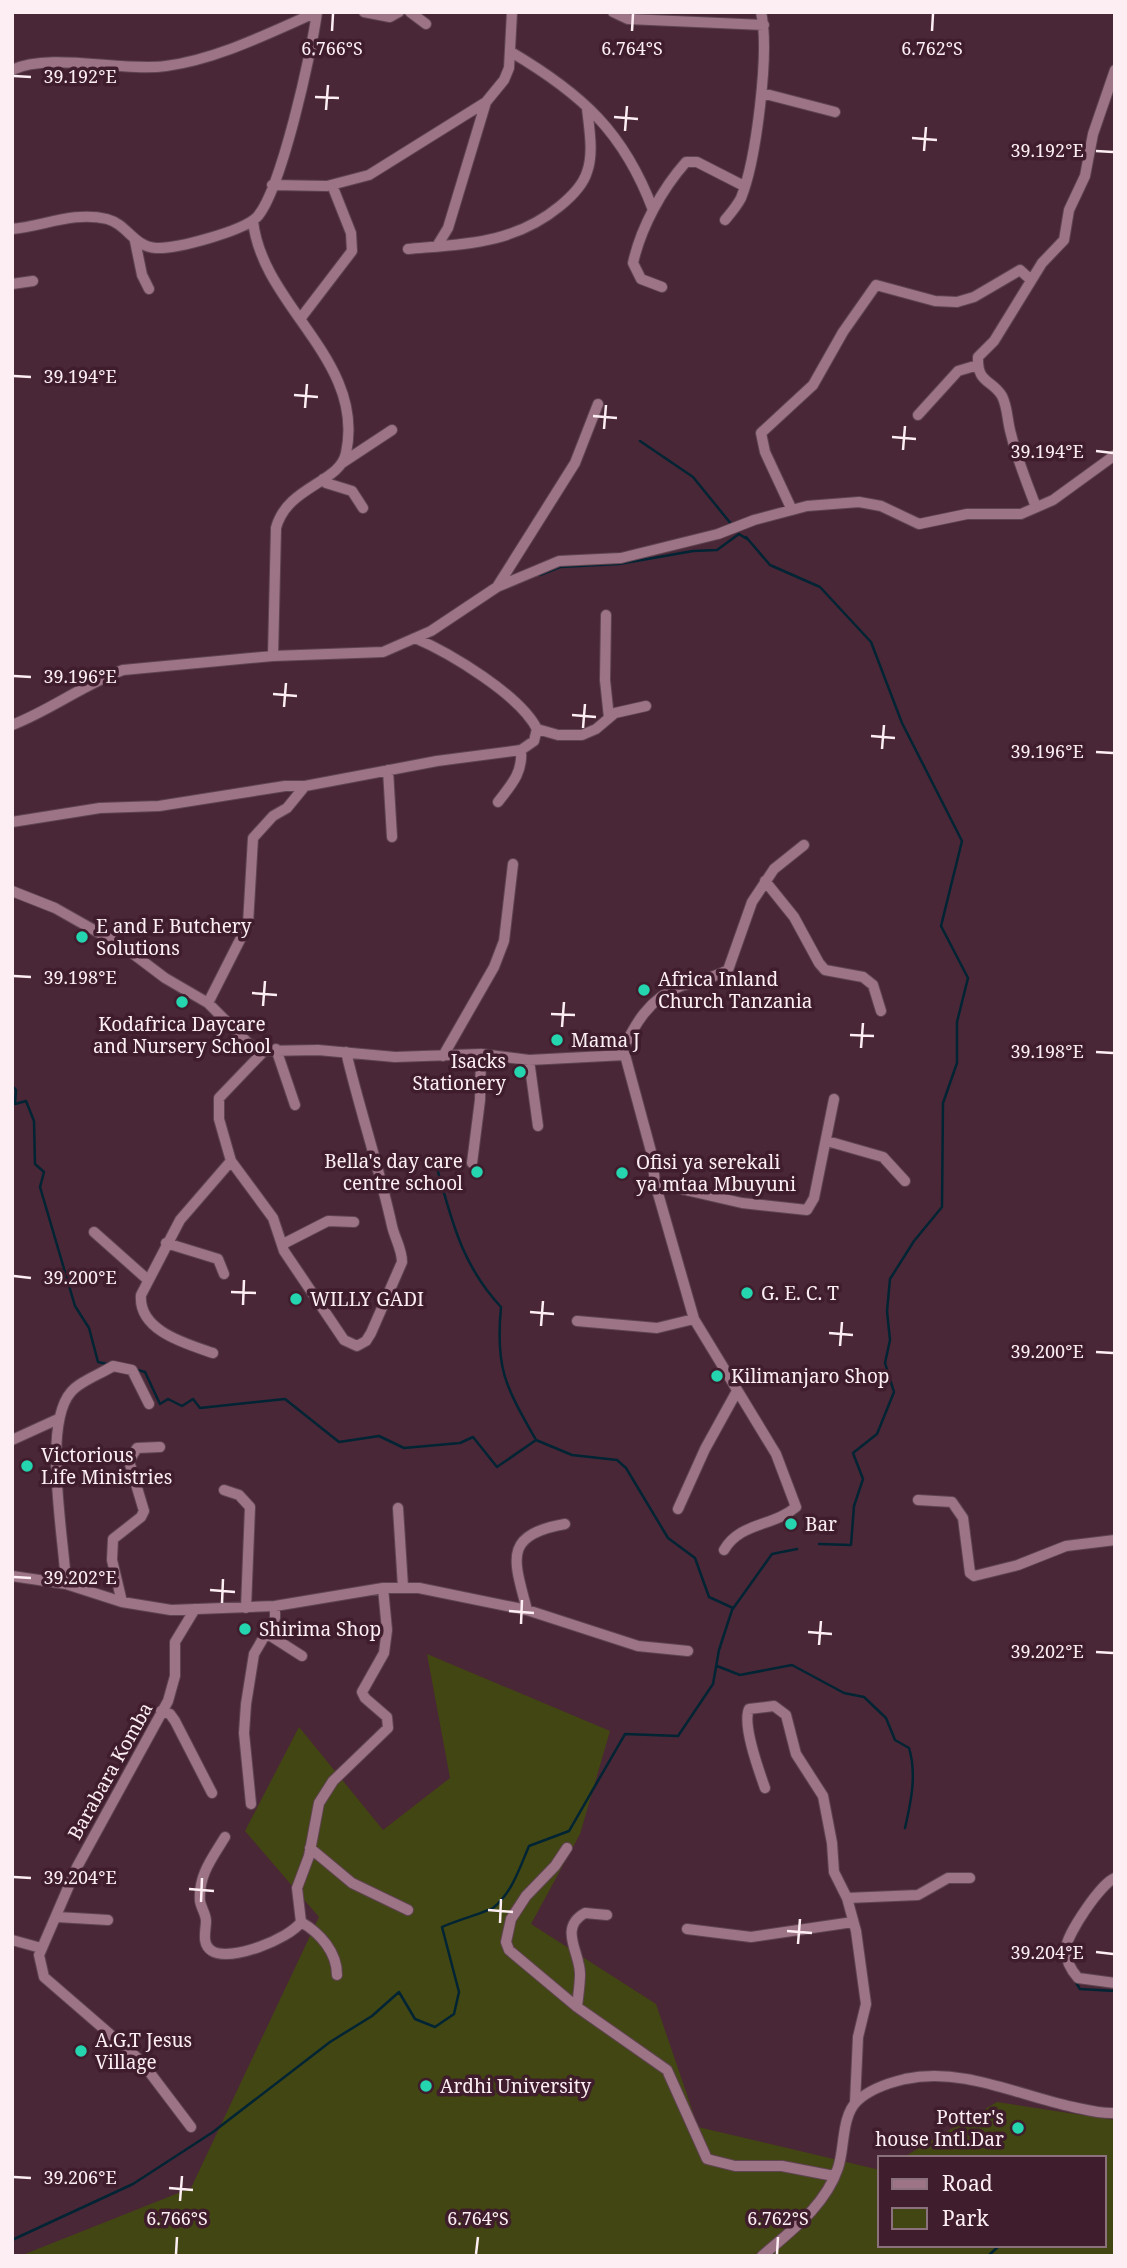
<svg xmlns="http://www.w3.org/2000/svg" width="1127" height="2268" font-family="'Noto Serif',serif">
  <rect width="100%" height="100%" fill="#4a2736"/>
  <!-- green -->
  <path fill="#424612" d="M 427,1654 L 610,1731 L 580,1834 L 531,1924 L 656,2004 L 698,2127 L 880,2170 L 880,2245 L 1104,2245 L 1104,2158 L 902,2158 L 997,2102 L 1115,2120 L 1115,2256 L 20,2256 L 191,2188 L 319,1917 L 245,1831 L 299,1727 L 383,1830 L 450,1778 Z"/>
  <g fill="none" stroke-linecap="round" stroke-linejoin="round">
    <!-- stream -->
    <path stroke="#002434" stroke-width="2.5" d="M 640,441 L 693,477 L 732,525
      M 746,537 L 770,565 L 820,587 L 871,642 L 902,723 L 962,841 L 941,926 L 968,978 L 957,1022 L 957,1063 L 943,1103 L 942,1207 L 914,1241 L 890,1279 L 887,1311 L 890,1340 L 885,1363 L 894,1392 L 877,1434 L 853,1453 L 863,1479 L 854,1506 L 851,1545 L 819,1544
      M 540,575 L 560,567 L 619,564 L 693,551 L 717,550 L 739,534 L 747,539
      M 12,1086 L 16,1090 L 15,1104 L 26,1101 L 34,1121 L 35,1164 L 44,1172 L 40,1187 L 75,1306 L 89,1328 L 98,1362 L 107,1364
      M 435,1161 C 451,1217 460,1263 501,1307 C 495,1369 506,1387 536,1440
      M 138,1370 L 145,1372 L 160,1404 L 168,1399 L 182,1406 L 193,1399 L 200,1408 L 285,1399 L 339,1442 L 379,1436 L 404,1448 L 460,1443 L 473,1437 L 497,1467 L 536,1440 L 572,1455 L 617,1460 L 626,1468 L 668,1538 L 695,1558 L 709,1597 L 733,1608
      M 717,1666 L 740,1675 L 792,1665 L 844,1693 L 864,1697 L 886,1718 L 895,1740 L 909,1748 C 917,1774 911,1802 905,1828
      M 1075,1981 L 1080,1989 L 1115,1991
      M 12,2240 L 133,2184 L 213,2132 L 330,2042 L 372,2016 L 399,1992 L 415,2019 L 435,2027 L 454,2014 L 459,1992 L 442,1927 C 452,1922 489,1911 493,1908 C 512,1893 520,1867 529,1846 L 569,1831 L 625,1734 L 678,1736 L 713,1684 L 719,1650 L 732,1610 L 772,1554 L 797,1549
      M 988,2256 L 1000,2245"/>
    <!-- minor casing -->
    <g stroke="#5f4451" stroke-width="12">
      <path id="minor" d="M 364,12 L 390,17 L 399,12
        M 410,12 L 426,24
        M 613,12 L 628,19 L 764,25
        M 511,52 C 582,94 624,132 653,210
        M 12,70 C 50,52 122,72 166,66 C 218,59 269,33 317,12
        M 762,93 L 835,112
        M 272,185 L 327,186 L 369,175 L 486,102 L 504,80 L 509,68 L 512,12
        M 725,220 C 730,214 737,206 741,198 C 756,161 770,52 761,12
        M 253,221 C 262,306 366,360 346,453 C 340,483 287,486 276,528 L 273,656
        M 12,229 C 44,226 74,211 107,219 C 127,224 134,247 156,248 C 177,249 243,231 257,217 C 281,191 312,51 317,12
        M 135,241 L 142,275 L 149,289
        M 437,246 L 448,228 L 486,102
        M 408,249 C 465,244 514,244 560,206 C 571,197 583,185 587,172 C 594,153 589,128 587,108
        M 12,284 L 33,281
        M 662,287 L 641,279 L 633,263 C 641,227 662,189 686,162 L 697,162 L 744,186
        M 300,319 L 352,251 L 351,233 L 332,185
        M 918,415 L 958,371 L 978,365
        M 342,463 L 392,430
        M 323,479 L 326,483 L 352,491 L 363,508
        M 1036,507 C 1027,483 1017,459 1011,434 C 1007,421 1008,408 1002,396 C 992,379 977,384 978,357 L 994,341 L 1042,263 L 1064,240 L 1069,210 L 1085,176 L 1093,134 L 1115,70
        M 792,510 L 765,452 L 761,433 L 813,385 L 843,332 L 876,285 L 935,301 L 957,302 L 974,297 L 1020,270 L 1031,280
        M 497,587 L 575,463 L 598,404
        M 606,615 L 605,680 L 609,718
        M 12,725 C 51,710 84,684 123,670 L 273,656 L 383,652 L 431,631 L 497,587 L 559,561 L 621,558 L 718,534 L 754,520 L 807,506 L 859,502 L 881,506 L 919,524 L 967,514 L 1021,514 L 1053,500 L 1115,455
        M 537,729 L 558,735 L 582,735 L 596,729 L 615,713 L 646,706
        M 388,770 L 392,837
        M 498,802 C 511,785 523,773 521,750
        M 12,822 L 100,808 L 159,806 L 285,786 L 305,786 L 437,761 L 521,750 L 534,741 L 537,729 C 520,695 450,653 415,638
        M 765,881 L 794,917 L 819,963 L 825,970 L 863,977 L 873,985 L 881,1011
        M 12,891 L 55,908 L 124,947 L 165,978 L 208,1003 L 249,1044 L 264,1051 L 318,1050 L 395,1057 L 481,1054 L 529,1060 L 625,1055 L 652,1155 L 655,1183 L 694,1319 L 776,1454 L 796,1507 C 773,1527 740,1522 724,1550
        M 208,1003 L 248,924 L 253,838 L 273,816 L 287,808 L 305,786
        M 276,1049 L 295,1105
        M 264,1051 L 219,1098 L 219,1119 L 231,1161 L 273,1218 L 284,1251 L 344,1340 L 357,1346 L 366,1341 L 371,1333 L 402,1262 C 402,1249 395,1239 392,1226 C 379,1167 360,1111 346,1052
        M 621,1054 C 634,1025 649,998 681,986 C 697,981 713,978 728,970 L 752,902 L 774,869 L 804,845
        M 443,1056 L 494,967 L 504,941 L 513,864
        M 529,1060 L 538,1126
        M 827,1141 L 883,1157 L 905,1181
        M 472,1163 L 480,1100 L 481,1054
        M 655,1183 L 742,1203 L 807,1210 L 814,1198 L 834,1099
        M 94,1232 L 148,1280
        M 166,1243 L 218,1259 L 224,1274
        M 283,1244 L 328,1221 L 354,1222
        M 577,1321 L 657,1328 L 694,1319
        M 213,1353 C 187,1344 138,1331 141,1295 L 180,1220 L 231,1161
        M 12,1440 L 58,1419
        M 224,1490 L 239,1495 L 250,1507 L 246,1608
        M 918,1500 L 952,1502 L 963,1518 L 970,1573 L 974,1576 L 1018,1565 L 1066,1546 L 1115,1540
        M 398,1508 L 403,1587
        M 678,1509 L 705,1449 L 737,1391
        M 12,1576 L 66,1584 L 122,1602 L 171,1610 L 275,1606 L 383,1588 L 419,1588 L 527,1610 L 638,1646 L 688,1651
        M 66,1584 C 64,1538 42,1425 71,1392 C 80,1381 101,1374 113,1366 L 132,1370 L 149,1404
        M 122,1602 L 112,1560 L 113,1539 L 141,1517 L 144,1511 L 129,1461 L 137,1448 L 160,1447
        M 527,1610 C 514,1560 502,1535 565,1524
        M 266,1633 L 302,1656
        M 161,1711 L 170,1714 L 175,1721 L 212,1793
        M 765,1788 C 759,1771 742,1725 749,1709 L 774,1706 L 786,1715 L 796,1754 L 823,1796 L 832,1843 L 834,1872 L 847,1898 L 856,1931 L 866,2004 L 858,2037 L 855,2103
        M 251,1804 L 244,1733 L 246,1704 L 254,1654 L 275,1618 L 275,1606
        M 225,1837 C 213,1857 198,1875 200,1901 C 201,1908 206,1914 206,1921 C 206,1931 201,1944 212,1951 C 231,1962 289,1939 301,1922 L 297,1888 L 309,1856 L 319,1803 L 333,1781 L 388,1728 L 387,1717 L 365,1698 L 362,1692 L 384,1653 L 387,1630 L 383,1588
        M 310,1848 L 352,1883 L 408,1910
        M 567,1848 L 555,1866 L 526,1896 L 511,1919 L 506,1942 L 509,1950 L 577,2007 L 667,2070 L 707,2159 L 735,2166 L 782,2166 L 834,2176
        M 1115,1878 C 1101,1883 1067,1934 1066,1948 C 1065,1959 1071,1970 1078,1978 L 1115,1983
        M 847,1898 L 918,1895 L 948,1878 L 970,1878
        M 57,1917 L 108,1920
        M 301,1922 C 320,1933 337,1952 337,1975
        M 687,1929 L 751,1937 L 853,1922
        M 12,1940 L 41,1948
        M 577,2007 C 578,1996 580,1985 580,1974 C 580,1952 558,1928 585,1913 L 607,1915
        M 191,2127 L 141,2061 L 44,1977 L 39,1955 L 77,1867 L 168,1701 L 175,1676 L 175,1642 L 195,1609
        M 762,2256 C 792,2230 825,2206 838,2168 C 845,2148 841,2117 857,2101 C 870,2089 888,2083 905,2079 C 963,2067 1017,2095 1073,2107 C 1087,2110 1100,2114 1115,2113"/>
    </g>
    <!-- minor -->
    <use href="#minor" stroke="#9d7485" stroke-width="10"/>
  </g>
  <!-- ticks -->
  <path fill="none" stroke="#fceef3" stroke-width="2.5" d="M 332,31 L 333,14M 632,31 L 633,14M 932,31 L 933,14M 14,76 L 31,77M 315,97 L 339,98M 326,110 L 328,85M 614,117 L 638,119M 625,131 L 627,106M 912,138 L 937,140M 924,151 L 926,127M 1096,151 L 1113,152M 14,376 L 31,377M 294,395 L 318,397M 305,408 L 307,384M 593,416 L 617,418M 604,429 L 606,405M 892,437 L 916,439M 903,450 L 905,426M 1096,451 L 1113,453M 14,676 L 31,677M 273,694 L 297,696M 284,707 L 286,683M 572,715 L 596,717M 583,728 L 585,704M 871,736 L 895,738M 882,749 L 884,725M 1096,752 L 1113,753M 14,976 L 31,977M 252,993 L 277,995M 263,1006 L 265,981M 551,1014 L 575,1015M 562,1027 L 564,1002M 850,1035 L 874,1036M 861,1048 L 863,1023M 1096,1052 L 1113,1053M 14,1276 L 31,1278M 231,1292 L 256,1293M 243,1305 L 244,1280M 530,1312 L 554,1314M 541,1326 L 543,1301M 829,1333 L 853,1335M 840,1346 L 842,1322M 1096,1352 L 1113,1353M 14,1577 L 31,1578M 210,1590 L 235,1592M 222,1603 L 223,1579M 509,1611 L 534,1613M 521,1624 L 522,1600M 808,1632 L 832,1634M 819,1645 L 821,1621M 1096,1652 L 1113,1653M 14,1877 L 31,1878M 189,1889 L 214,1891M 201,1902 L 202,1878M 488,1910 L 513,1912M 500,1923 L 501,1899M 787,1931 L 812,1933M 798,1944 L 800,1919M 1096,1952 L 1113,1954M 14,2177 L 31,2178M 169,2188 L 193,2190M 180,2201 L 182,2176M 176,2254 L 177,2237M 476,2254 L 478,2237M 777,2254 L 778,2237"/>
  <!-- markers -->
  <g fill="#24d5af" stroke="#3f1d2c" stroke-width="2.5">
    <circle cx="82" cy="937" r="7"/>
    <circle cx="644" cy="990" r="7"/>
    <circle cx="182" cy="1002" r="7"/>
    <circle cx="557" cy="1040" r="7"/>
    <circle cx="520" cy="1072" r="7"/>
    <circle cx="477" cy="1172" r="7"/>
    <circle cx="622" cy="1173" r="7"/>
    <circle cx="747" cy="1293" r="7"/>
    <circle cx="296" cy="1299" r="7"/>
    <circle cx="717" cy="1376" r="7"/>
    <circle cx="27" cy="1466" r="7"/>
    <circle cx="791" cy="1524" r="7"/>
    <circle cx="245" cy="1629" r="7"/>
    <circle cx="81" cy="2051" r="7"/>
    <circle cx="426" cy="2086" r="7"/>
    <circle cx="1018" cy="2128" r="7"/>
  </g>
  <g text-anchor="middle" stroke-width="7" stroke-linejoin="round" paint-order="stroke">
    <!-- poi labels -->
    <g font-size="19" fill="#fceef3" stroke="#3f1d2c" text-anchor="start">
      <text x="96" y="933">E and E Butchery<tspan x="96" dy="22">Solutions</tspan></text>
      <text x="658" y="986">Africa Inland<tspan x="658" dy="22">Church Tanzania</tspan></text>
      <text x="182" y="1031" text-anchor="middle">Kodafrica Daycare<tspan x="182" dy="22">and Nursery School</tspan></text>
      <text x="571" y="1047">Mama J</text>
      <text x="506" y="1068" text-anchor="end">Isacks<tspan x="506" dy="22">Stationery</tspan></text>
      <text x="463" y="1168" text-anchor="end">Bella's day care<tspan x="463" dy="22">centre school</tspan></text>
      <text x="636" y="1169">Ofisi ya serekali<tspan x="636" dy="22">ya mtaa Mbuyuni</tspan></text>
      <text x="761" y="1300">G. E. C. T</text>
      <text x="310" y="1306">WILLY GADI</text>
      <text x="731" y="1383">Kilimanjaro Shop</text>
      <text x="41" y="1462">Victorious<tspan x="41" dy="22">Life Ministries</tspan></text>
      <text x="805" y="1531">Bar</text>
      <text x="259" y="1636">Shirima Shop</text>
      <text x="95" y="2047">A.G.T Jesus<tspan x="95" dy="22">Village</tspan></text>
      <text x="440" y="2093">Ardhi University</text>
      <text x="1004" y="2124" text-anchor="end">Potter's<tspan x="1004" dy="22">house Intl.Dar</tspan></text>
    </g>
    <!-- street labels -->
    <g font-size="19" fill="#fceef3" stroke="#3f1d2c">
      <text transform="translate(110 1771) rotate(-61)" y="7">Barabara Komba</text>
    </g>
  </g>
  <g font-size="18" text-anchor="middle" fill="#fceef3" stroke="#3f1d2c" stroke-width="7" stroke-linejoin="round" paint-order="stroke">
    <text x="332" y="55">6.766°S</text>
    <text x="632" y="55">6.764°S</text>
    <text x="932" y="55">6.762°S</text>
    <text x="80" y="83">39.192°E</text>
    <text x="1047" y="157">39.192°E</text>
    <text x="80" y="383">39.194°E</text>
    <text x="1047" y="458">39.194°E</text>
    <text x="80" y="683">39.196°E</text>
    <text x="1047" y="758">39.196°E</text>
    <text x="80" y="984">39.198°E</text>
    <text x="1047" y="1058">39.198°E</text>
    <text x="80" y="1284">39.200°E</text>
    <text x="1047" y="1358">39.200°E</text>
    <text x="80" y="1584">39.202°E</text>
    <text x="1047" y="1658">39.202°E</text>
    <text x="80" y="1884">39.204°E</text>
    <text x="1047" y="1959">39.204°E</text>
    <text x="80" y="2184">39.206°E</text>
    <text x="177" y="2225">6.766°S</text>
    <text x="478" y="2225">6.764°S</text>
    <text x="778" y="2225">6.762°S</text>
  </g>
  <!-- border -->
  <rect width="1127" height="2268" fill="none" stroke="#fceef3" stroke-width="28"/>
  <!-- legend -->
  <rect x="878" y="2156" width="228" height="91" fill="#3f1d2c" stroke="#8b717c" stroke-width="2"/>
  <rect x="892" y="2179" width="35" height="10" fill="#9d7485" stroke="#8b717c" stroke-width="2"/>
  <text x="942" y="2191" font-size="21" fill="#fceef3">Road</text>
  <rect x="892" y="2208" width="35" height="21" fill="#424612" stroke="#8b717c" stroke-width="2"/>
  <text x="942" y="2226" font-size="21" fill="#fceef3">Park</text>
</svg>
